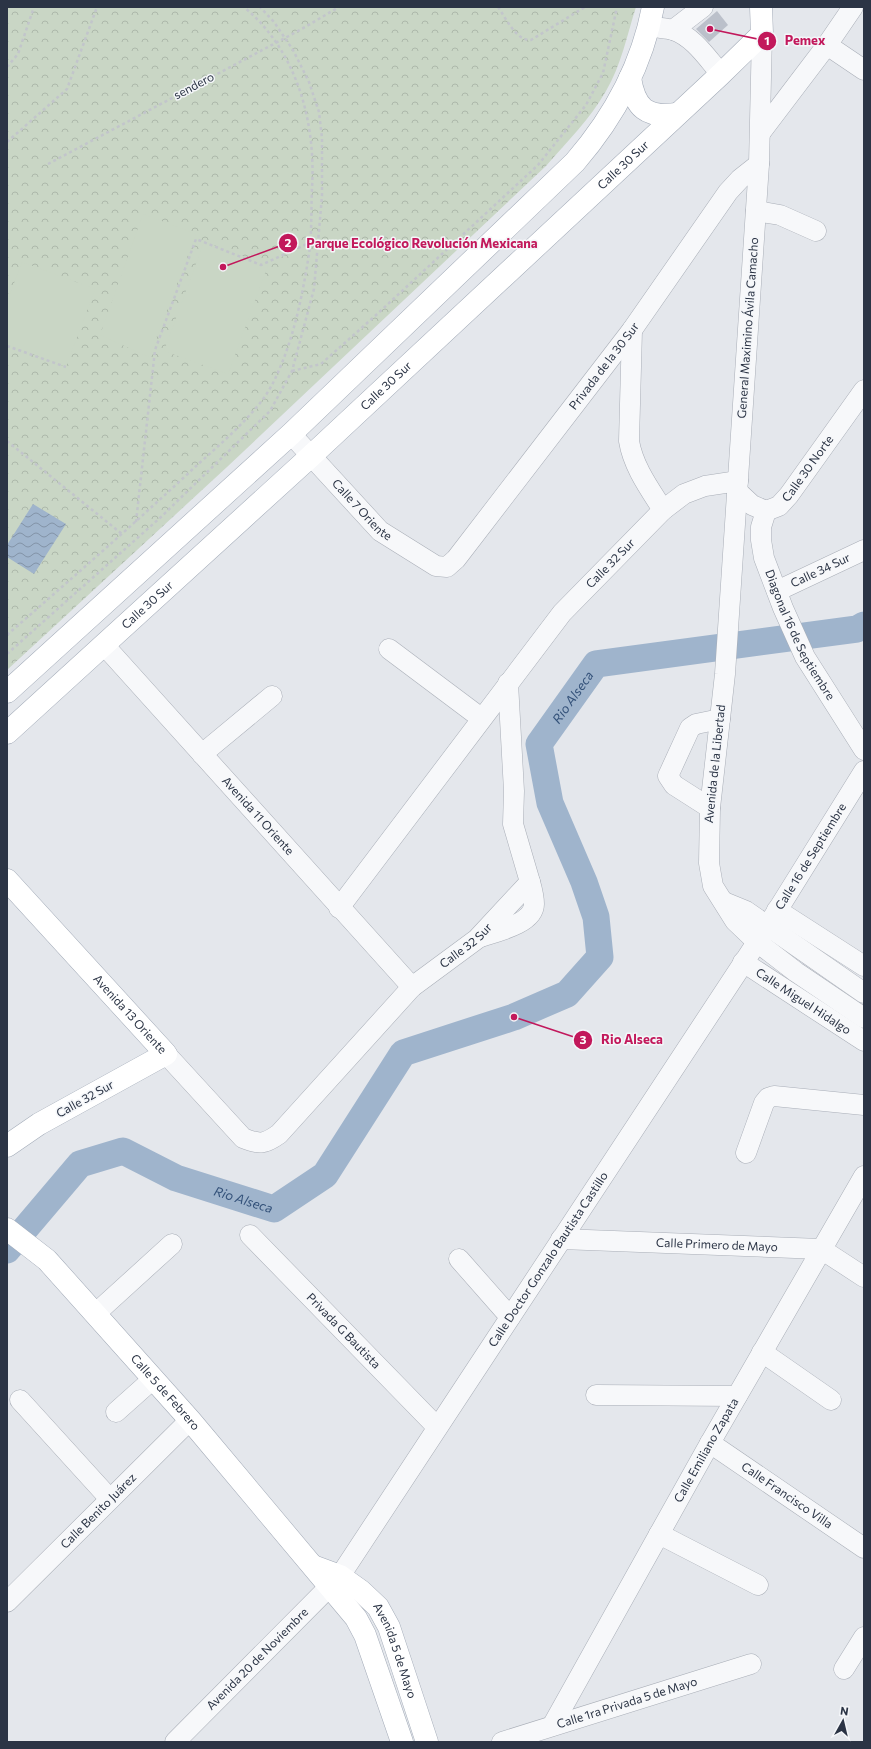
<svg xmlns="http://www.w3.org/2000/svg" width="871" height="1749" font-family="Commissioner,sans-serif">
  <defs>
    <pattern id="forest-crowns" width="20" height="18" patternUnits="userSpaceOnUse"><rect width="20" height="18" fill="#c9d6c5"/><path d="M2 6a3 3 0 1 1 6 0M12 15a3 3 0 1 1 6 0" fill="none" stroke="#adb8ab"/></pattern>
    <pattern id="water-waves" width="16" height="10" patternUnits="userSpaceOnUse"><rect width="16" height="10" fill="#9fb4cc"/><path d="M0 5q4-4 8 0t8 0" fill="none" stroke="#8293a7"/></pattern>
  </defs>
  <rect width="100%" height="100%" fill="#e4e7ec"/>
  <!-- forest -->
  <path fill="url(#forest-crowns)" d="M 7,7 L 636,7 C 627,35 621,66 606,91 C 590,119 567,142 546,166 L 227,467 L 7,670 Z"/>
  <!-- garden -->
  <path fill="#c9d6c5" d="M 143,214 L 196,234 L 149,357 L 100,335 Z
    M 204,242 L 268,265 L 228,374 L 164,351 Z
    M 22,262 L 95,289 L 66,367 L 7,344 L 7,302 Z"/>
  <!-- water -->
  <path fill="url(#water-waves)" d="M 33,504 L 66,524 L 34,574 L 7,557 L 7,545 Z"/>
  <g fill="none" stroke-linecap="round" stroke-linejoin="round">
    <!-- river -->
    <path stroke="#9fb4cc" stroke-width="27" id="s1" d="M 7,1250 L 80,1164 L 123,1151 L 176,1178 L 274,1209 L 325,1175 L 403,1053 L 514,1017 L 567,994 L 600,957 L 596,917 L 584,882 L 550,803 L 539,744 L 596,664 L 857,629 L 864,625"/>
  </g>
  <!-- building -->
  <path fill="#bbc0ca" d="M 717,11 L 728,25 L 709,42 L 696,29 Z"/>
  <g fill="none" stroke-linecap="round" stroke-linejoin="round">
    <!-- minor casing -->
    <g stroke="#a9aeb7" stroke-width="21">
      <g id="minor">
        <path d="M 649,26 C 656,28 666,28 673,30 C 694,37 707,58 721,74"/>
        <path d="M 673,30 L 703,7"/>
        <path d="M 762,34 L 759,164 L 725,674 L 710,808 L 709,863 L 713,886 L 735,921 L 757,942 L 796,972 L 864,1018"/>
        <path d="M 827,45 L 864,70"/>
        <path d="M 761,132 L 827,45 L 853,7"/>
        <path d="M 756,211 L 780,215 L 816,231"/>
        <path d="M 632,330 L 629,441 C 633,466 649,488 663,510"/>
        <path id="s2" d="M 291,434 L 380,531 L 436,566 L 447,567 L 456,559 L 632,330 L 728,192 L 740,179 L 759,164"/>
        <path id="s3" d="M 737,491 L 752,505 L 766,511 L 779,506 L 789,495 L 864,390"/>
        <path id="s4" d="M 766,511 L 761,527 L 761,540 L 764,558 L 783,608 L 805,657 L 864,750"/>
        <path id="s5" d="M 777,591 L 864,550"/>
        <path id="s6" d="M 104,645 L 412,987"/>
        <path d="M 389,649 L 481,718"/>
        <path d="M 202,754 L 272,696"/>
        <path d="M 710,808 L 674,785 L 668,776 L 690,728 L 696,724 L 720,719"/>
        <path d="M 724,902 L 746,911 L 864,993"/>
        <path id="s7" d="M 339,908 L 562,613 L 663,510 L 684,494 L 705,486 L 738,481"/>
        <path d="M 777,910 L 864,966"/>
        <path d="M 480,937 C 495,932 534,924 534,904 C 534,897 532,889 530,882"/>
        <path id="s8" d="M 743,962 L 864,1041"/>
        <path id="s9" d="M 166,1054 L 243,1138 C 260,1145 265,1144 279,1134 L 412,987 L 477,939 L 530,882 L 513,824 L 514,791 L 508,683"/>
        <path d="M 746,1153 L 764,1103 L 768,1098 L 774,1096 L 864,1105"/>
        <path id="s10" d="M 250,1235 L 437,1427"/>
        <path id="s11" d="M 561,1239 L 821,1249 L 864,1277"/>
        <path d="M 459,1259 L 510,1317"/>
        <path d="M 95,1314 L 172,1244"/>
        <path d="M 762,1352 L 831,1400"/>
        <path d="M 596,1395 L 737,1396"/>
        <path d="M 20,1400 L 110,1499"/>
        <path d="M 116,1412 L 153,1379"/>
        <path id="s12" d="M 710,1443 L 864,1548"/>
        <path d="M 659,1534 L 758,1585"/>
        <path id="s13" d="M 7,1602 L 190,1420"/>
        <path d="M 844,1669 L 864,1637"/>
        <path id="s14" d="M 552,1726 L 710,1443 L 864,1176"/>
        <path id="s15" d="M 175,1742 L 340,1576 L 767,927 L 864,771"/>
        <path id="s16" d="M 502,1742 L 751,1664"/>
      </g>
    </g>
    <!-- major casing -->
    <g stroke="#a3abb8" stroke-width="23">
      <g id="major">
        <path d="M 630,78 C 635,108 646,118 677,114"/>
        <path d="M 7,692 L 291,434 L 575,162 C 613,118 642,65 653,7"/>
        <path id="s17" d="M 7,733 L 311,456 L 721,74 L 762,34 L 761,7"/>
        <path id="s18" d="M 7,880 L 166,1054 L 39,1124 L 7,1146"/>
        <path id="s19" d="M 7,1229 L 47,1260 L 190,1420 L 356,1618 L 365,1635 L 402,1742"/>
        <path id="s20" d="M 313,1566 L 340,1576 L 361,1591 L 378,1607 L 389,1627 L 427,1742"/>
      </g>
    </g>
    <!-- path -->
    <path stroke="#c2c5cb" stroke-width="2.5" stroke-dasharray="3 3" stroke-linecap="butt" d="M 498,7 C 506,18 516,41 531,40 L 585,7
      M 7,67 L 18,54 L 34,7
      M 7,142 L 67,89 L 97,7
      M 48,164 L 300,30 L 339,7
      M 7,346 L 66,367
      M 292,371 L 321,364 L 375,316 L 538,165 L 586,105 L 603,73 L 617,7
      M 7,441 L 122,534
      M 136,522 L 155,350 L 196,239 L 261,265 L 309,243
      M 7,635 C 70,580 133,525 194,468 C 219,445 258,413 273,383 C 293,343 302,298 309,254 C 312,232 311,210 312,188 C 316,122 297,51 244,7
      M 7,654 L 161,517 L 270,411 L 292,371 L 314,289 L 322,196 L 322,138 L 319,112 L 309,82 L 293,50 L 274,22 L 260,7"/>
    <!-- minor -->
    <use href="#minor" stroke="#f7f8fa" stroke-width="20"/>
    <!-- major -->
    <use href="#major" stroke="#fff" stroke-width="22"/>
  </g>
  <g text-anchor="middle" stroke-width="3" stroke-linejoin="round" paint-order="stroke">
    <!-- street labels -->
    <g font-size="12" fill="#2b3445" stroke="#f4f6f9">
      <text transform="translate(194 86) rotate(-28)" y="4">sendero</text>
      <text dy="4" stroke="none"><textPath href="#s17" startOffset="838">Calle 30 Sur</textPath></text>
      <text transform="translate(748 328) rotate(-86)" y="4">General Maximino Ávila Camacho</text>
      <text dy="4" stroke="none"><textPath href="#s2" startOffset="464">Privada de la 30 Sur</textPath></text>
      <text dy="4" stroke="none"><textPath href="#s17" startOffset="514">Calle 30 Sur</textPath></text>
      <text dy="4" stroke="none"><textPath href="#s3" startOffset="97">Calle 30 Norte</textPath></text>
      <text dy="4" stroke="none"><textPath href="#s2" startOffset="104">Calle 7 Oriente</textPath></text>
      <text dy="4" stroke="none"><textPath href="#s7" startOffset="439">Calle 32 Sur</textPath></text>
      <text dy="4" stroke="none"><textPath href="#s5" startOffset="48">Calle 34 Sur</textPath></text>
      <text dy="4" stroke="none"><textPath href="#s17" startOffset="190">Calle 30 Sur</textPath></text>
      <text dy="4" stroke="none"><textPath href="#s4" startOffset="133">Diagonal 16 de Septiembre</textPath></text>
      <text transform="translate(715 764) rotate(-84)" y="4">Avenida de la Libertad</text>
      <text dy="4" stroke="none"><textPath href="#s6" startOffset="230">Avenida 11 Oriente</textPath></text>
      <text dy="4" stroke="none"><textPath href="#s15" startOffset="1094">Calle 16 de Septiembre</textPath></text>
      <text dy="4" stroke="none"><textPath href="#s9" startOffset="419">Calle 32 Sur</textPath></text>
      <text dy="4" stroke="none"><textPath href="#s8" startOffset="72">Calle Miguel Hidalgo</textPath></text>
      <text dy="4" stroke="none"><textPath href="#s18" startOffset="182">Avenida 13 Oriente</textPath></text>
      <text transform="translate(85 1099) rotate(-29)" y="4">Calle 32 Sur</text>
      <text dy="4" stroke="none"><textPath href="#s11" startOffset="156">Calle Primero de Mayo</textPath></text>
      <text dy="4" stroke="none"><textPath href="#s15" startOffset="613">Calle Doctor Gonzalo Bautista Castillo</textPath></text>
      <text dy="4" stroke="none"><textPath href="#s10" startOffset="134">Privada G Bautista</textPath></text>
      <text dy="4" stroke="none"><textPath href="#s19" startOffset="228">Calle 5 de Febrero</textPath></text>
      <text dy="4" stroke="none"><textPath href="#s14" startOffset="316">Calle Emiliano Zapata</textPath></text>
      <text dy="4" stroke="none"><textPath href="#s12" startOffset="93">Calle Francisco Villa</textPath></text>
      <text dy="4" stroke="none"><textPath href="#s13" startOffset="129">Calle Benito Juárez</textPath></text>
      <text dy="4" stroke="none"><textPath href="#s20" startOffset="125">Avenida 5 de Mayo</textPath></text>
      <text dy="4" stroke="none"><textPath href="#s15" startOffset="117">Avenida 20 de Noviembre</textPath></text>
      <text dy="4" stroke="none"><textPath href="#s16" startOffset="131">Calle 1ra Privada 5 de Mayo</textPath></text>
    </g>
    <!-- water labels -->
    <g font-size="13" font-style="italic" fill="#34527a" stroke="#f4f6f9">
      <text dy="5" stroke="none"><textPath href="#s1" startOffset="1031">Rio Alseca</textPath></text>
      <text dy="5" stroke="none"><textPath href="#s1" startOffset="288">Rio Alseca</textPath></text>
    </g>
  </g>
  <!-- callouts -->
  <path fill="none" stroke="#c2185b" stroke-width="1.5" d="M710 29L767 41M223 267L288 243M514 1017L583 1040"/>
  <g fill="#c2185b" stroke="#f4f6f9" stroke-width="1.5">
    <circle cx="710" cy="29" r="4"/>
    <circle cx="223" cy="267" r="4"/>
    <circle cx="514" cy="1017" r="4"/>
    <circle cx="767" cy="41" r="10"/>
    <circle cx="288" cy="243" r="10"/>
    <circle cx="583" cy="1040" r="10"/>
  </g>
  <g font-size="12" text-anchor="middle" font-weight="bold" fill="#fff">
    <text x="767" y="45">1</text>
    <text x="288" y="247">2</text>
    <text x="583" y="1044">3</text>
  </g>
  <g font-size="13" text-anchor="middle" font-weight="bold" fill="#c2185b" stroke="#f4f6f9" stroke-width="3" stroke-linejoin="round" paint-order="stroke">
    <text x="805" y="45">Pemex</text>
    <text x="422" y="248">Parque Ecológico Revolución Mexicana</text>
    <text x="632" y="1044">Rio Alseca</text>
  </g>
  <!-- border -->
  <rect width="871" height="1749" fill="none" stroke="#2b3445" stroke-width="16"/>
  <!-- north arrow -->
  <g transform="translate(843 1721) rotate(8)" stroke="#f4f6f9" stroke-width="3" paint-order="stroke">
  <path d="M0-3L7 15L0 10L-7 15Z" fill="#2b3445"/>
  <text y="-6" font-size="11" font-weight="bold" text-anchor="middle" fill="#2b3445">N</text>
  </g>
</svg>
